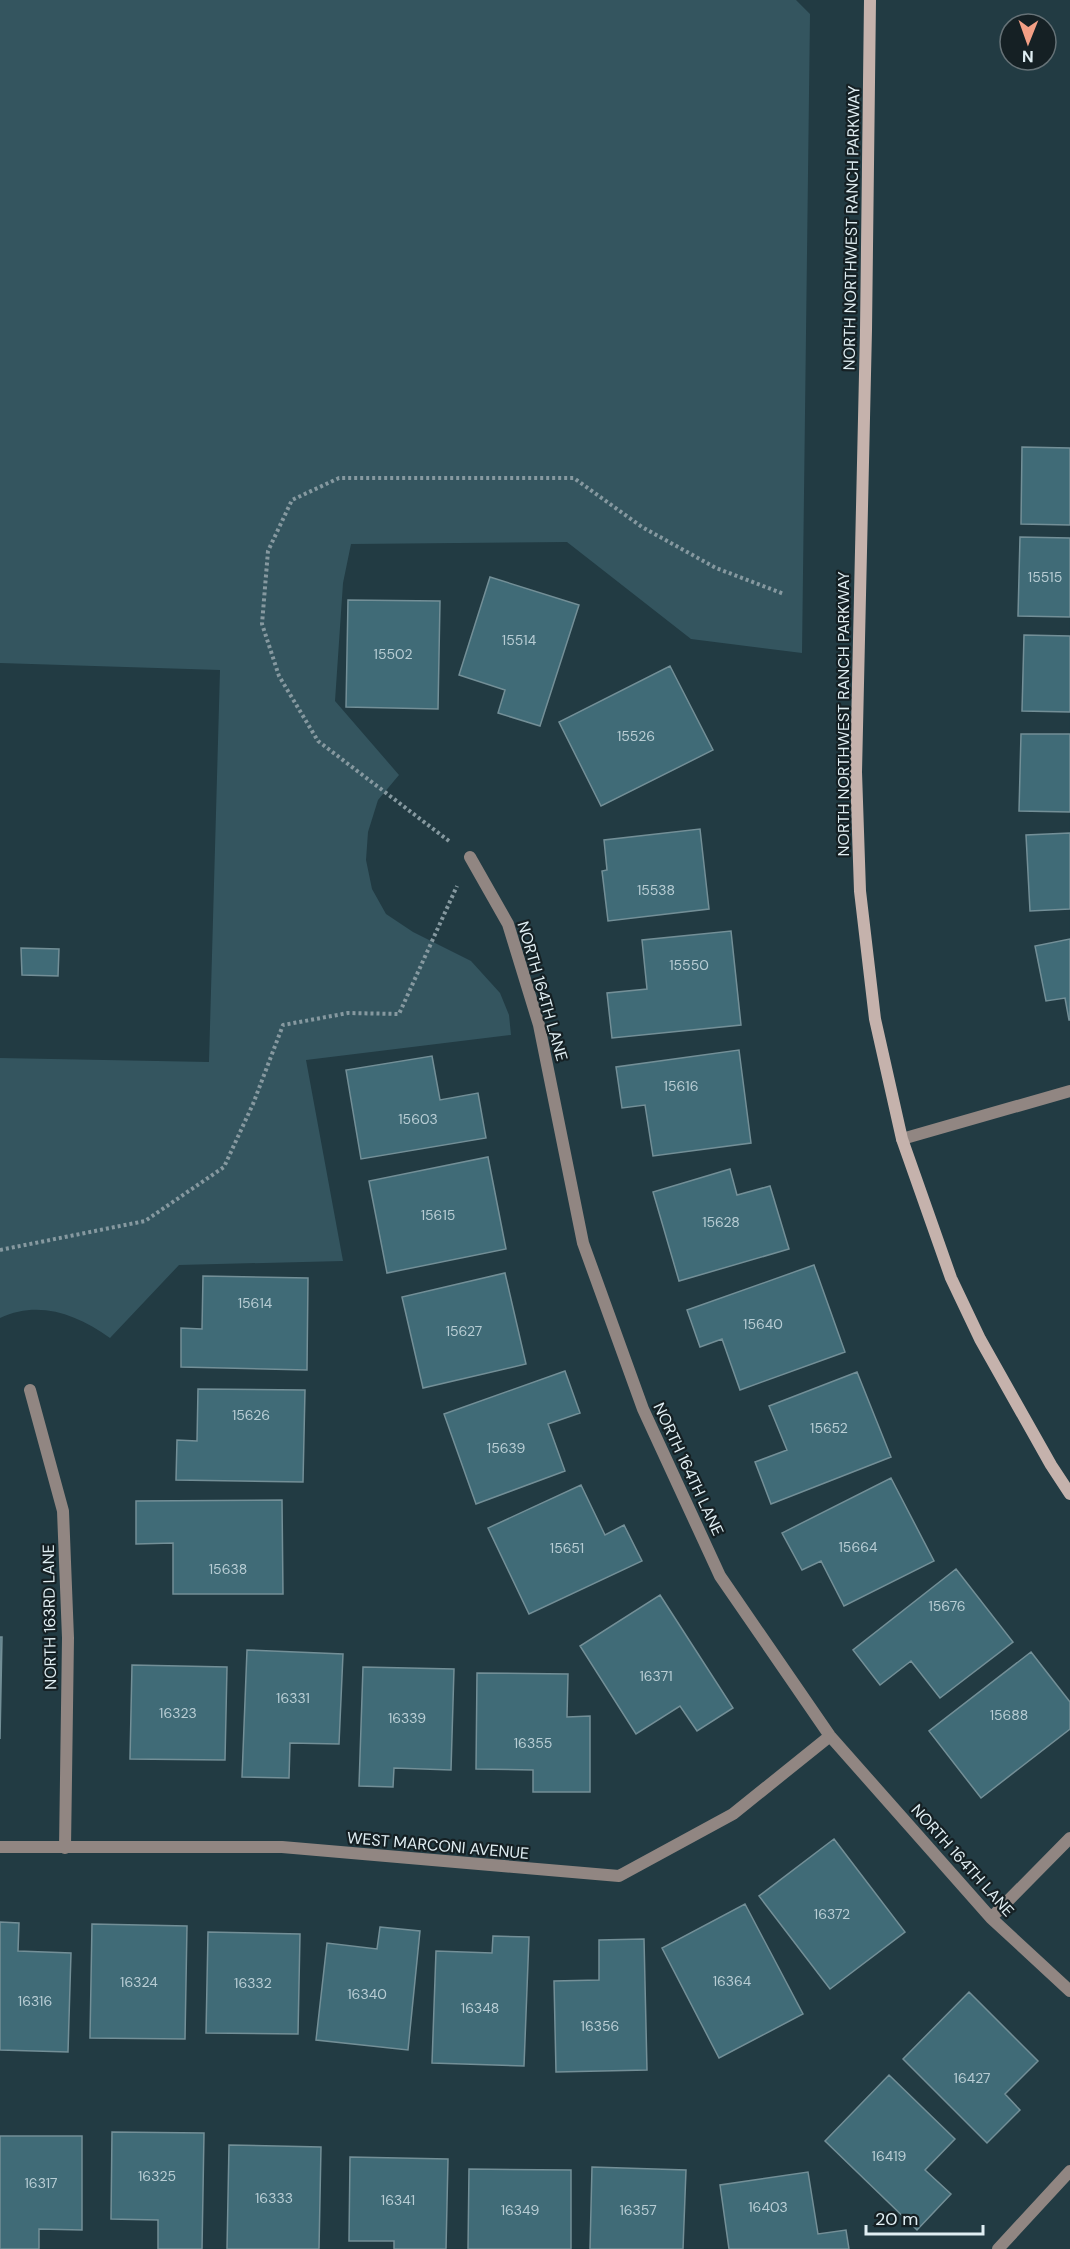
<svg xmlns="http://www.w3.org/2000/svg" width="1070" height="2249" font-family="'DM Sans',sans-serif">
  <rect width="100%" height="100%" fill="#223b43"/>
  <!-- green -->
  <path fill="#34555f" d="M 0,0 L 796,0 L 810,14 L 802,653 L 691,639 L 567,542 L 351,544 L 343,583 L 335,701 L 399,775 L 378,800 L 368,832 L 366,860 L 372,889 L 386,914 L 413,932 L 471,961 L 500,993 L 509,1015 L 511,1035 L 306,1060 L 343,1261 L 179,1265 L 110,1338 C 76,1314 39,1300 0,1318 L 0,1058 L 209,1062 L 220,670 L 0,663 Z"/>
  <!-- building -->
  <path fill="#406b77" stroke="#738f97" stroke-width="1.5" d="M 1022,447 L 1070,448 L 1070,525 L 1021,524 Z
    M 1020,537 L 1070,538 L 1070,617 L 1018,616 Z
    M 490,577 L 579,605 L 540,726 L 498,713 L 505,690 L 459,675 Z
    M 348,600 L 440,601 L 438,709 L 346,707 Z
    M 1024,635 L 1070,636 L 1070,712 L 1022,711 Z
    M 670,666 L 713,750 L 601,806 L 559,722 Z
    M 1021,734 L 1070,734 L 1070,812 L 1019,811 Z
    M 700,829 L 709,909 L 608,921 L 602,871 L 607,870 L 604,840 Z
    M 1070,833 L 1070,909 L 1030,911 L 1026,835 Z
    M 731,931 L 741,1025 L 612,1038 L 607,993 L 647,989 L 642,940 Z
    M 1070,939 L 1070,1020 L 1069,1020 L 1065,998 L 1046,1001 L 1035,946 Z
    M 21,948 L 59,949 L 58,976 L 22,975 Z
    M 739,1050 L 751,1143 L 653,1156 L 645,1105 L 622,1108 L 616,1067 Z
    M 432,1056 L 440,1100 L 478,1093 L 486,1138 L 361,1159 L 346,1070 Z
    M 488,1157 L 506,1249 L 387,1273 L 369,1181 Z
    M 730,1169 L 737,1195 L 770,1186 L 789,1249 L 679,1281 L 653,1192 Z
    M 814,1265 L 845,1352 L 740,1390 L 722,1339 L 700,1347 L 687,1310 Z
    M 505,1273 L 526,1364 L 423,1388 L 402,1297 Z
    M 203,1276 L 308,1278 L 307,1370 L 181,1367 L 181,1328 L 202,1329 Z
    M 565,1371 L 580,1413 L 548,1424 L 565,1471 L 476,1504 L 444,1414 Z
    M 857,1372 L 891,1457 L 771,1504 L 755,1462 L 787,1450 L 769,1406 Z
    M 198,1389 L 305,1390 L 303,1482 L 176,1480 L 177,1440 L 197,1441 Z
    M 891,1478 L 934,1561 L 844,1606 L 821,1561 L 802,1570 L 782,1533 Z
    M 581,1485 L 605,1535 L 624,1525 L 642,1561 L 529,1614 L 488,1528 Z
    M 282,1500 L 283,1594 L 173,1594 L 173,1543 L 136,1544 L 136,1501 Z
    M 956,1569 L 1013,1642 L 940,1698 L 911,1661 L 880,1685 L 853,1650 Z
    M 660,1595 L 733,1708 L 697,1731 L 680,1706 L 636,1734 L 580,1646 Z
    M 0,1637 L 2,1637 L 0,1739 Z
    M 247,1650 L 343,1654 L 339,1744 L 290,1743 L 289,1778 L 242,1777 Z
    M 1031,1652 L 1070,1702 L 1070,1729 L 981,1798 L 929,1731 Z
    M 132,1665 L 227,1667 L 225,1760 L 130,1759 Z
    M 363,1667 L 454,1669 L 451,1770 L 394,1768 L 393,1787 L 359,1786 Z
    M 477,1673 L 568,1674 L 567,1717 L 590,1716 L 590,1792 L 533,1792 L 533,1770 L 476,1769 Z
    M 834,1839 L 905,1932 L 830,1989 L 759,1896 Z
    M 745,1904 L 803,2014 L 719,2058 L 662,1948 Z
    M 0,1922 L 19,1923 L 18,1951 L 71,1953 L 68,2052 L 0,2050 Z
    M 92,1924 L 187,1926 L 185,2039 L 90,2038 Z
    M 380,1927 L 420,1931 L 408,2050 L 316,2040 L 327,1943 L 377,1949 Z
    M 208,1932 L 300,1934 L 298,2034 L 206,2033 Z
    M 493,1936 L 529,1937 L 524,2066 L 432,2063 L 436,1951 L 492,1953 Z
    M 644,1939 L 647,2070 L 556,2072 L 554,1981 L 599,1980 L 599,1940 Z
    M 969,1992 L 1038,2061 L 1005,2094 L 1020,2110 L 987,2143 L 903,2059 Z
    M 889,2075 L 955,2139 L 925,2170 L 951,2194 L 917,2230 L 825,2141 Z
    M 112,2132 L 204,2133 L 202,2249 L 158,2249 L 158,2220 L 111,2219 Z
    M 0,2136 L 82,2136 L 82,2230 L 39,2229 L 39,2249 L 0,2249 Z
    M 229,2145 L 321,2147 L 319,2249 L 227,2249 Z
    M 350,2157 L 448,2159 L 446,2249 L 394,2249 L 394,2241 L 349,2241 Z
    M 592,2167 L 686,2170 L 683,2249 L 590,2249 Z
    M 469,2169 L 571,2170 L 571,2249 L 468,2249 Z
    M 808,2172 L 818,2234 L 846,2230 L 849,2249 L 729,2249 L 720,2185 Z"/>
  <g fill="none" stroke-linecap="round" stroke-linejoin="round">
    <!-- path -->
    <path stroke="#8699a0" stroke-width="4" stroke-dasharray="3 3" stroke-linecap="butt" d="M 449,841 L 318,741 L 279,676 L 262,624 L 268,551 L 292,500 L 339,478 L 574,478 L 642,527 L 716,568 L 784,594
      M 0,1250 L 145,1221 L 224,1167 L 253,1104 L 283,1025 L 348,1013 L 399,1014 L 457,886"/>
    <!-- minor -->
    <path stroke="#918682" stroke-width="12" d="M 470,857 L 508,924 L 539,1025 L 583,1243 L 643,1409 L 720,1576 L 830,1736 L 991,1918 L 1070,1991
      M 902,1139 L 1070,1091
      M 30,1390 L 63,1511 L 68,1638 L 65,1848
      M 0,1847 L 282,1847 L 619,1876 L 733,1814 L 830,1736
      M 991,1918 L 1070,1838
      M 998,2249 L 1070,2171"/>
    <!-- secondary -->
    <path stroke="#c5b2ac" stroke-width="12" d="M 870,0 L 866,330 L 856,772 L 860,891 L 875,1019 L 902,1139 L 951,1278 L 980,1339 L 1051,1465 L 1070,1494"/>
  </g>
  <g text-anchor="middle" stroke-width="4.5" stroke-linejoin="round" paint-order="stroke">
    <!-- number labels -->
    <g font-size="14" fill="#b8cdd4">
      <text x="1045" y="582">15515</text>
      <text x="519" y="645">15514</text>
      <text x="393" y="659">15502</text>
      <text x="636" y="741">15526</text>
      <text x="656" y="895">15538</text>
      <text x="689" y="970">15550</text>
      <text x="681" y="1091">15616</text>
      <text x="418" y="1124">15603</text>
      <text x="438" y="1220">15615</text>
      <text x="721" y="1227">15628</text>
      <text x="255" y="1308">15614</text>
      <text x="763" y="1329">15640</text>
      <text x="464" y="1336">15627</text>
      <text x="251" y="1420">15626</text>
      <text x="829" y="1433">15652</text>
      <text x="506" y="1453">15639</text>
      <text x="858" y="1552">15664</text>
      <text x="567" y="1553">15651</text>
      <text x="228" y="1574">15638</text>
      <text x="947" y="1611">15676</text>
      <text x="656" y="1681">16371</text>
      <text x="293" y="1703">16331</text>
      <text x="178" y="1718">16323</text>
      <text x="1009" y="1720">15688</text>
      <text x="407" y="1723">16339</text>
      <text x="533" y="1748">16355</text>
      <text x="832" y="1919">16372</text>
      <text x="732" y="1986">16364</text>
      <text x="139" y="1987">16324</text>
      <text x="253" y="1988">16332</text>
      <text x="367" y="1999">16340</text>
      <text x="35" y="2006">16316</text>
      <text x="480" y="2013">16348</text>
      <text x="600" y="2031">16356</text>
      <text x="972" y="2083">16427</text>
      <text x="889" y="2161">16419</text>
      <text x="157" y="2181">16325</text>
      <text x="41" y="2188">16317</text>
      <text x="274" y="2203">16333</text>
      <text x="398" y="2205">16341</text>
      <text x="768" y="2212">16403</text>
      <text x="520" y="2215">16349</text>
      <text x="638" y="2215">16357</text>
    </g>
    <!-- street labels -->
    <g font-size="16" fill="#e0eef3" stroke="#152024">
      <text transform="translate(851 228) rotate(-89)" y="6">NORTH NORTHWEST RANCH PARKWAY</text>
      <text transform="translate(843 714) rotate(-90)" y="6">NORTH NORTHWEST RANCH PARKWAY</text>
      <text transform="translate(543 991) rotate(74)" y="6">NORTH 164TH LANE</text>
      <text transform="translate(689 1469) rotate(65)" y="6">NORTH 164TH LANE</text>
      <text transform="translate(49 1617) rotate(-91)" y="6">NORTH 163RD LANE</text>
      <text transform="translate(438 1845) rotate(5)" y="6">WEST MARCONI AVENUE</text>
      <text transform="translate(963 1860) rotate(48)" y="6">NORTH 164TH LANE</text>
    </g>
  </g>
  <!-- north arrow -->
  <g transform="translate(1028 42) rotate(181)"><circle r="28" fill="#152024" stroke="#667277" stroke-width="1.5"/>
  <path d="M0-4.5L10 22L0 15L-10 22Z" fill="#f39f85"/>
  <text y="-9" font-size="16" font-weight="bold" text-anchor="middle" fill="#e0eef3">N</text>
  </g>
  <!-- scale -->
  <path d="M866 2225v9h117v-9" fill="none" stroke="#e0eef3" stroke-width="3"/>
  <text x="875" y="2225" font-size="18" fill="#e0eef3" stroke="#152024" stroke-width="4.5" paint-order="stroke">20 m</text>
</svg>
